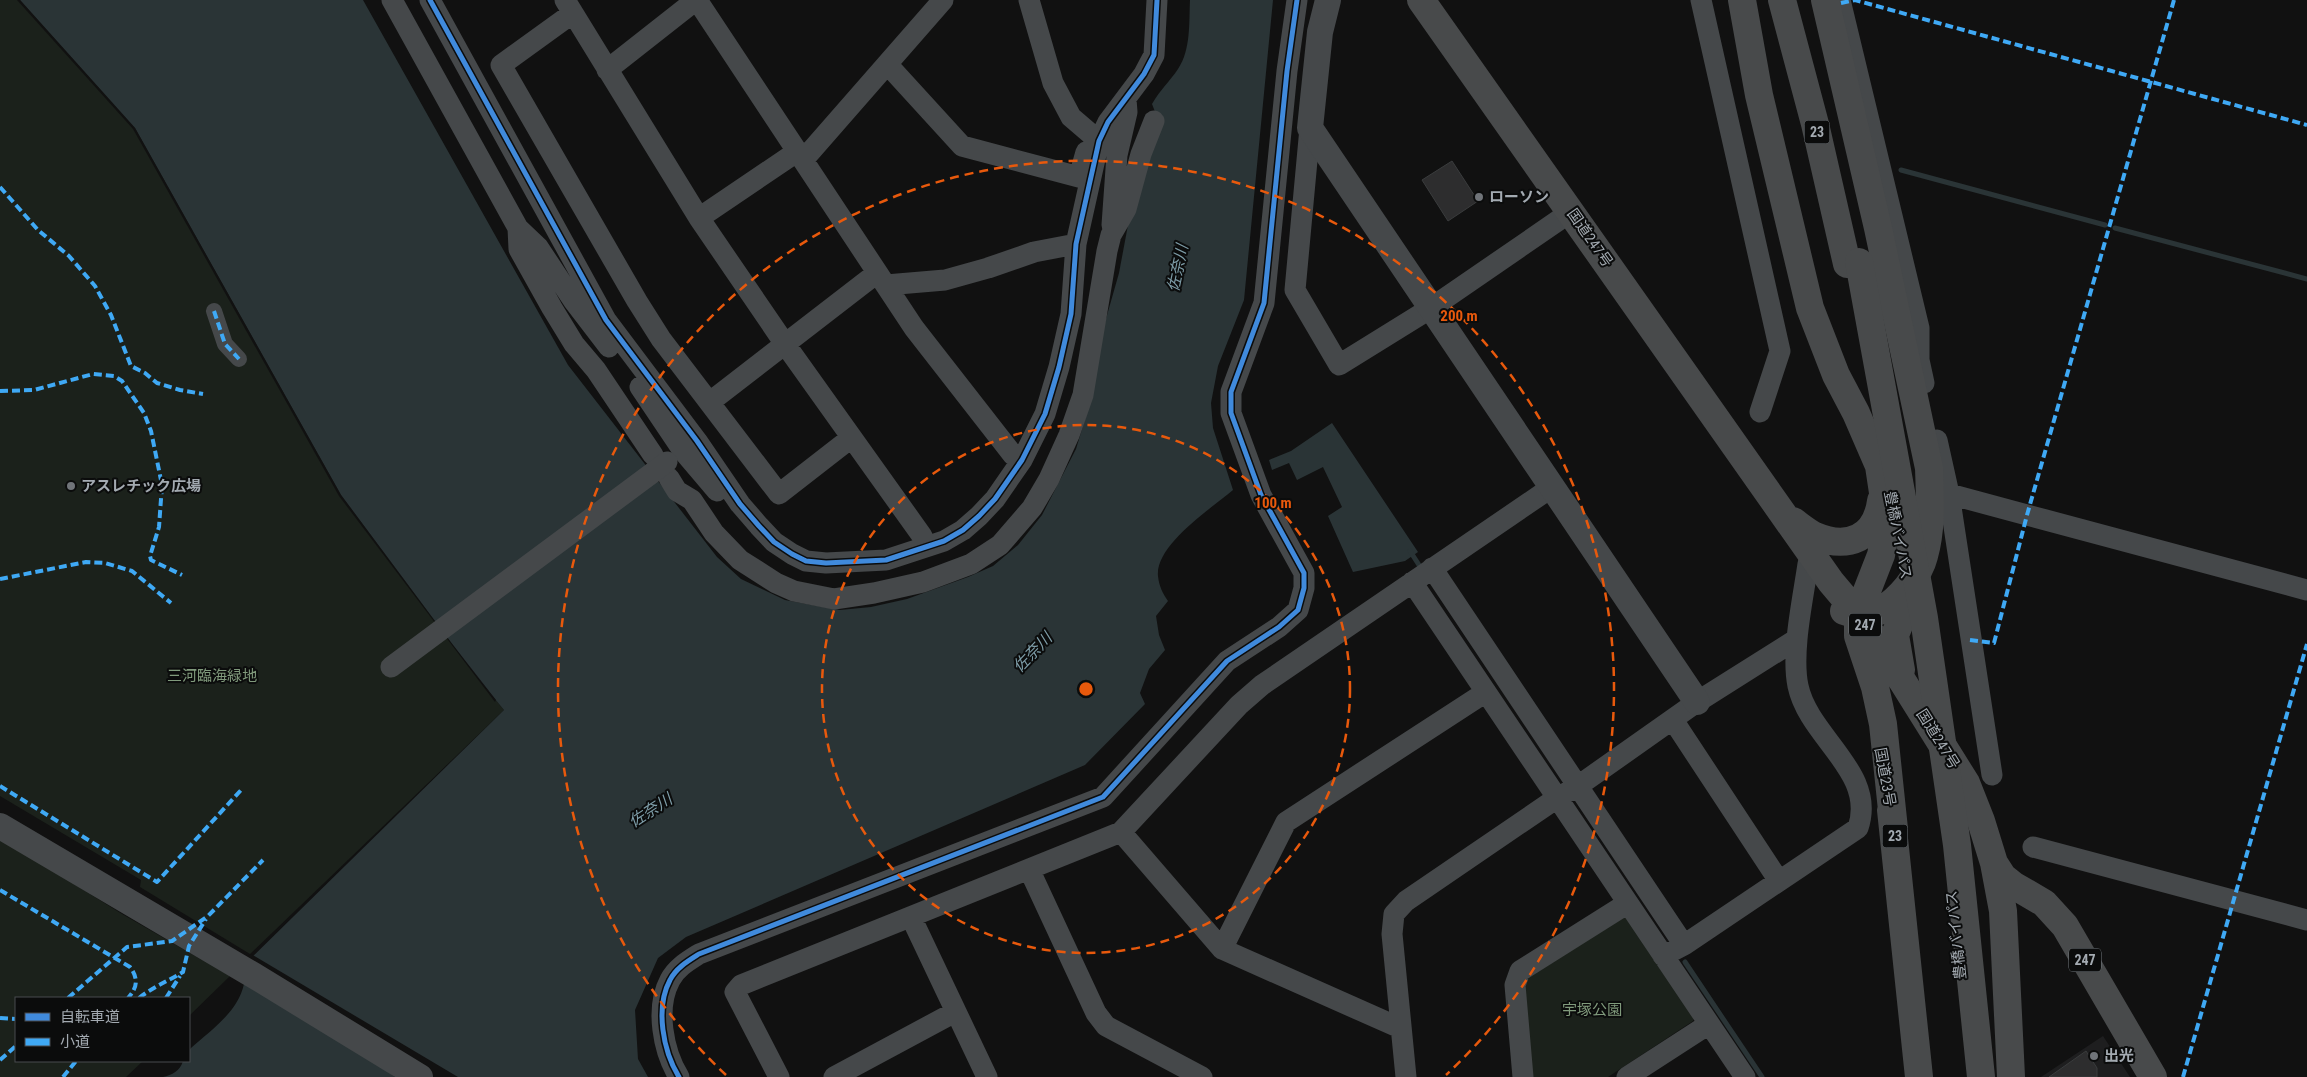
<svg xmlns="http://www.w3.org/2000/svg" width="2307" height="1077" font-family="'Roboto Condensed','Noto Sans JP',sans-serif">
  <rect width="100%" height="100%" fill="#111"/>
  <!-- built -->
  <path fill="#1e1e1f" d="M 2103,1036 L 2130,1077 L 2041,1077 Z"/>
  <!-- green -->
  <path fill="#1b211b" d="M 0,0 L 20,0 L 135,128 L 341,495 L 476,676 L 504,710 L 250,954 L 140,887 L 141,880 L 0,796 Z
    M 0,838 L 122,914 L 230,976 L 189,1016 L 189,998 L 16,998 L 16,1061 L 143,1061 L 126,1077 L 0,1077 Z
    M 1624,915 L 1695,1014 L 1693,1021 L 1608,1077 L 1533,1077 L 1522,983 L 1526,974 Z"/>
  <!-- water -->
  <path fill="#2a3436" d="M 20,0 L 363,0 L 568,365 L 717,557 L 741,579 L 785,600 L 840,610 L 871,607 L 907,599 L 968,577 L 993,566 L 1018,545 L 1042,515 L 1076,449 L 1093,393 L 1094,361 L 1119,273 L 1128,225 L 1159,122 L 1152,104 C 1160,90 1170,81 1178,69 C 1191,50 1189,22 1190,0 L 1273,0 L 1244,300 L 1218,366 L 1211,403 L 1213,428 L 1233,490 C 1212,508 1155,545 1158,576 C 1159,586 1163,594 1168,601 L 1156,616 L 1159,635 L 1165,650 L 1149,669 L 1140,693 L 1145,704 L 1085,765 L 686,937 L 658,958 L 635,1010 L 638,1059 L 648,1077 L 163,1077 C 172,1075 180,1071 183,1061 L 189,1061 L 189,1051 L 191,1048 C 211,1030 238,1012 244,984 C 245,978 244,970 245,964 L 504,710 L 476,676 L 341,495 L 135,128 Z
    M 1332,423 L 1418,552 L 1405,561 L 1353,572 L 1328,516 L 1342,507 L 1323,467 L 1297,480 L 1289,463 L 1272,470 L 1269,460 L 1291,451 Z"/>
  <!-- pier -->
  <path fill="#111" d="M 17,0 L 20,0 L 135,128 L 341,495 L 437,624 L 649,483 L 446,636 L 496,700 L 495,702 L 339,496 L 133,129 Z
    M 251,954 L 458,1077 L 395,1077 L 242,962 Z"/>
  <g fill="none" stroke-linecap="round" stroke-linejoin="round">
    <!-- stream -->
    <path stroke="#2a3436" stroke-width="5" d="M 1901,170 L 2105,225
      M 2115,228 L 2307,279
      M 1410,551 L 1419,565
      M 1685,962 L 1762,1077"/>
  </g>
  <!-- building -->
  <path fill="#2d2d2e" stroke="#3a3c3d" d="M 1452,161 L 1478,201 L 1448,221 L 1422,180 Z
    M 2086,1051 L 2097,1068 L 2097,1077 L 2049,1077 Z"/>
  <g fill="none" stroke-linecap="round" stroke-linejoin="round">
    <!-- pedestrian -->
    <path stroke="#45484a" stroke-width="16" d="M 214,311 L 225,344 L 239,359"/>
    <!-- minor -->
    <path stroke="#45484a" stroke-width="21" d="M 392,0 L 518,228 L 519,249 L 552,308 L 574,344 L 596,370 L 653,455
      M 430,0 L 606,320 L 697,441 L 740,504 L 759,526 L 774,542 L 792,554 L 806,561 L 826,563 L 886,560 L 944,541 L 963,530 L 979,516 L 995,499 L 1022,460 L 1045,414 L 1059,367 L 1071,314 L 1076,244 L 1099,141 L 1108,122 L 1144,74 L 1154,55 L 1157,0
      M 565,0 L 699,218 L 785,344 L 922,536
      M 697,0 L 914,328 L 1013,455 L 1022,460
      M 1029,0 L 1053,83 L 1071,117 L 1099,141
      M 1701,0 L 1780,351 L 1760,412
      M 1840,0 L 1919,328 L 1919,360 L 1924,383
      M 573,13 L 501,65 L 637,301 L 661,339 L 779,494 L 851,438
      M 888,65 L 962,146 L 1079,177 L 1086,152
      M 607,70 L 696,0
      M 1310,128 L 1295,290 L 1339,365 L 1431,308 L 1572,211
      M 804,159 L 943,0
      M 699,218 L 798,151
      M 1112,225 L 1117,155 L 1127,112 L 1126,99
      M 518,228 L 538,247 L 573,300 L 609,347
      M 886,285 L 945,280 L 988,268 L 1034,252 L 1076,244
      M 640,387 L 683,451 L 717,491
      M 710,402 L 877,273
      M 1937,440 L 1949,494 L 1992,775
      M 669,478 L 677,491 L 692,500 L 714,533 L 740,560 L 776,583 L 794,591 L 834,599 L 874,593 L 923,582 L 971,564 L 1000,545 L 1032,508 L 1049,479 L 1069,435 L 1083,395 L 1107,251 L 1111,235 L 1126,209 L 1141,154 L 1154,121
      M 1949,494 L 2307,590
      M 1432,568 L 1684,945
      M 1412,582 L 1745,1077
      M 1673,720 L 1779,881
      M 1121,832 L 1222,949 L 1400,1028
      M 2033,847 L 2307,920
      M 1029,869 L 1096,1013 L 1106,1026 L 1202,1077
      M 911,917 L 987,1077
      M 1222,949 L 1286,822 L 1486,692
      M 1663,956 L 1684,945 L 1858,828 C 1877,772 1809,738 1798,686 C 1791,652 1803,599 1808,564
      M 679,1077 C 663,1051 655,1008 670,980 C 676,968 688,961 699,954 L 1103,797 L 1227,661 L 1279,627 L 1298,610 L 1304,588 L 1304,573 L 1261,495 L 1231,413 L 1231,392 L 1264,303 L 1287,71 L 1297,0
      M 779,1077 L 735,992 L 741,985 L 1121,832 L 1239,705 L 1262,685 L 1552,487
      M 834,1077 L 955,1012
      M 1406,1077 L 1392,934 L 1394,914 L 1406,901 L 1557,798 L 1578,786 L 1697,702 L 1797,639
      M 1523,1077 L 1515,985 L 1520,971 L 1628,903
      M 1627,1077 L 1709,1024"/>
    <!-- tertiary -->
    <path stroke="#45484a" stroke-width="26" d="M 1328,0 L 1320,32 L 1310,128 L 1697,702
      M 0,826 L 253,975 L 420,1077"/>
    <!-- trunk -->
    <path stroke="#484a4b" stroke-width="28" d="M 1421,0 L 1831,582 L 1858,614 L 1893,666 L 1966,783 L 1981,821 L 1994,863 L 2003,877 L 2013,885 L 2044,903 L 2065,926 L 2153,1077
      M 1742,0 L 1759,95 L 1810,308 L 1836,375 L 1856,413 L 1879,466 L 1885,506 L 1885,535 L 1881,555 L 1858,614 L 1858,636 L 1875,687 L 1883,724 L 1894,829
      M 1782,0 L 1815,124 L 1847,264
      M 1825,0 L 1878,228 L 1929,468 C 1930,497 1932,528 1924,556 C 1919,576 1899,600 1881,610 C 1871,616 1854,615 1844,611
      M 1793,521 C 1800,526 1807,532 1815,536 C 1848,550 1876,538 1881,501
      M 1901,670 L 1895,635 L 1914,587
      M 1891,810 L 1919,1077
      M 1994,863 L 2003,911 L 2011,1077"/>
    <!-- minor-bridge -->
    <path stroke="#45484a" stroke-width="21" d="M 391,667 L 667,462"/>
    <!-- trunk-bridge -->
    <path stroke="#484a4b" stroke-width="28" d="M 1859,262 L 1924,618 L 1957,845 L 1981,1077"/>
    <!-- quiet -->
    <path stroke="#3fa9f5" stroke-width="4" stroke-dasharray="8 4" stroke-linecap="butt" d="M 1841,3 L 1855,0 L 2307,125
      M 0,187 L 38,230 L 69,256 L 95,286 L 111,315 L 131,366 L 145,373 L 157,383 L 180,390 L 203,394
      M 214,311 L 225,344 L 239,359
      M 0,391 L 34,390 L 93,374 L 114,376 L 122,381 L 144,413 L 151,431 L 162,485 L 159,527 L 150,556 L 151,560 L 182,575
      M 0,579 L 86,562 L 105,563 L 132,571 L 171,603
      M 1970,640 L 1994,643 L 2027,515 L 2174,0
      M 0,786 L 157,882 L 242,789
      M 0,890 L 130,967 C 139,979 137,988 128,998
      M 68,998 L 127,947 L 172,941 L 208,916 L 263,860
      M 139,998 C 153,987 168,981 183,972 L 189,946 L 206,919
      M 166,998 L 180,976
      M 0,1018 L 16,1019
      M 0,1060 L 16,1046
      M 63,1077 L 76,1061
      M 2183,1077 L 2307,644"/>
    <!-- cycleway casing -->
    <g stroke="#0b0c0c" stroke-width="8">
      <path id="cycleway" d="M 430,0 L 606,320 L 697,441 L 740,504 L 759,526 L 774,542 L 792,554 L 806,561 L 826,563 L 886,560 L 944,541 L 963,530 L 979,516 L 995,499 L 1022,460 L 1045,414 L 1059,367 L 1071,314 L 1076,244 L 1099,141 L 1108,122 L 1144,74 L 1154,55 L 1157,0
        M 679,1077 C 663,1051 655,1008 670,980 C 676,968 688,961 699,954 L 1103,797 L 1227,661 L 1279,627 L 1298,610 L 1304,588 L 1304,573 L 1261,495 L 1231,413 L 1231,392 L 1264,303 L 1287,71 L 1297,0"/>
    </g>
    <!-- cycleway -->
    <use href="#cycleway" stroke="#408adc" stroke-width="5"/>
  </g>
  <!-- distance rings -->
  <g fill="none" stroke="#e8590c" stroke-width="2.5" stroke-dasharray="9 6">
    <circle cx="1086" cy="689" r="264"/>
    <path d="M726 1075A528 528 0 1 1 1446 1075"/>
  </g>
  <!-- markers -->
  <g fill="#707479" stroke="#0b0c0c" stroke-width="2">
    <circle cx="1479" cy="197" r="5"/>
    <circle cx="71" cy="486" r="5"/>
    <circle cx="2094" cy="1056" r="5"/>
  </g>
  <g text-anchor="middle" stroke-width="4" stroke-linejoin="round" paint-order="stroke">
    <!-- shield labels -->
    <g fill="#0b0c0c" stroke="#757b80" stroke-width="1">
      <rect x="1804.5" y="120.5" width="25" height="23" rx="4"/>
      <rect x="1849" y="613.5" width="32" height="23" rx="4"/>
      <rect x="1882.5" y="824.5" width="25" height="23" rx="4"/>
      <rect x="2069" y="948.5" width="32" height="23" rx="4"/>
    </g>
    <g font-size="14" font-weight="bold" fill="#a3aab1">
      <text x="1817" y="137">23</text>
      <text x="1865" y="630">247</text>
      <text x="1895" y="841">23</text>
      <text x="2085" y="965">247</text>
    </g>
    <!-- poi labels -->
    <g font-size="15" font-weight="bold" fill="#a3aab1" stroke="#0b0c0c" text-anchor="start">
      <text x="1489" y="202">ローソン</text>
      <text x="81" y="491">アスレチック広場</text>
      <text x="2104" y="1061">出光</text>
    </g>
    <!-- street labels -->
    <g font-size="15" fill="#a3aab1" stroke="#0b0c0c">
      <text transform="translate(1590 238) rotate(55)" y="5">国道247号</text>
      <text transform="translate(1898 535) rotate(79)" y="5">豊橋バイパス</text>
      <text transform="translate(1938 739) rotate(58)" y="5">国道247号</text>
      <text transform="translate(1885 777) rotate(80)" y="5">国道23号</text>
      <text transform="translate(1956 935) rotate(-96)" y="5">豊橋バイパス</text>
    </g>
    <!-- park labels -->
    <g font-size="15" fill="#809a7c" stroke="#0b0c0c">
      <text x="212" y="681">三河臨海緑地</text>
      <text x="1592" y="1015">宇塚公園</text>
    </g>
    <!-- water labels -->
    <g font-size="16" font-style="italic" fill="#7e9da8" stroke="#0b0c0c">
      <text transform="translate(1177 268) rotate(-78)" y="6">佐奈川</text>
      <text transform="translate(1032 652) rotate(-46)" y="6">佐奈川</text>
      <text transform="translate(650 810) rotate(-33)" y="6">佐奈川</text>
    </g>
  </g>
  <circle cx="1086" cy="689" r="8" fill="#e8590c" stroke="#0b0c0c" stroke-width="2.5"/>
  <g font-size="15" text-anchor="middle" font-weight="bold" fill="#e8590c" stroke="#0b0c0c" stroke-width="4" stroke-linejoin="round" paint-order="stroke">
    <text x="1459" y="321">200 m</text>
    <text x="1273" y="508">100 m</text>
  </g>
  <!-- legend -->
  <rect x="15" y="997" width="175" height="65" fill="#0b0c0c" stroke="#484b4e"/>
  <rect x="25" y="1013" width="25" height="8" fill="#408adc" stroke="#484b4e"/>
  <text x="60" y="1022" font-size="15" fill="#a3aab1">自転車道</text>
  <rect x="25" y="1038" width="25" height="8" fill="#3fa9f5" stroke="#484b4e"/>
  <text x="60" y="1047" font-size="15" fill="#a3aab1">小道</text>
</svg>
